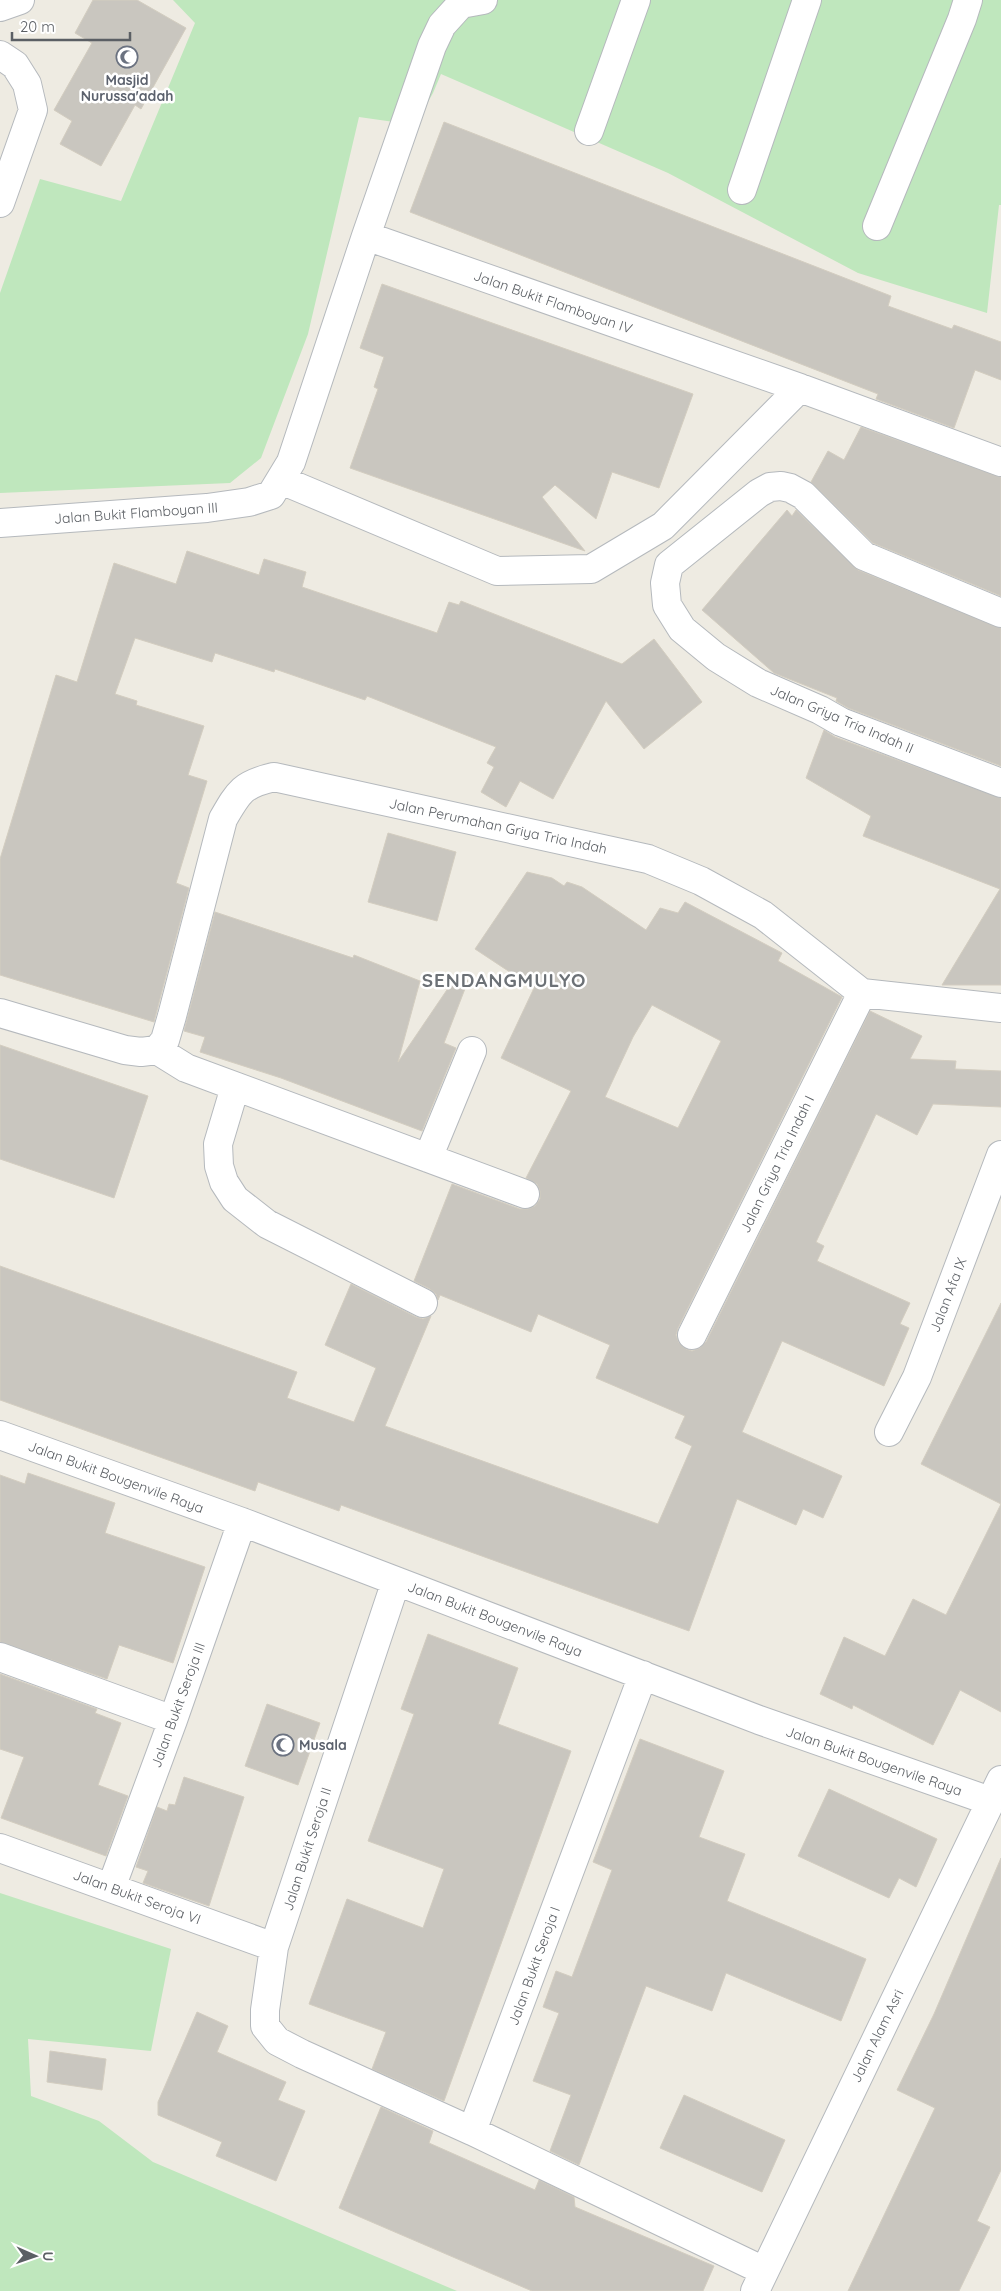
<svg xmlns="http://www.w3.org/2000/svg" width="1001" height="2291" font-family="Quicksand,sans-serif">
  <rect width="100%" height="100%" fill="#eeebe2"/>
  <!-- green -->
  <path fill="#bfe7bd" d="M 173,0 L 1001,0 L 1001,205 L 999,205 L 987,313 L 858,273 L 668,173 L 441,74 L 433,93 L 415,125 L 359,117 L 308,334 L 261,458 L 230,483 L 0,493 L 0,293 L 40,179 L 121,201 L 195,23 Z
    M 0,1893 L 171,1949 L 151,2051 L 28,2039 L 31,2096 L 99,2121 L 153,2162 L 457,2291 L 0,2291 Z"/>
  <!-- building -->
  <path fill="#c9c6bf" stroke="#d3cdc0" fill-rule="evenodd" d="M 93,0 L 137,0 L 186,28 L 141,109 L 135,105 L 101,166 L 60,144 L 72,121 L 54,110 L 92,43 L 75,33 Z
    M 444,122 L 891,296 L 888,306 L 952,329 L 954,325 L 1001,342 L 1001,380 L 975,370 L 954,428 L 876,399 L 878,394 L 410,212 Z
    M 382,284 L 693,394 L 659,488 L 612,472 L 596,519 L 555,485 L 542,497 L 585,551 L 350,468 L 378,389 L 374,387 L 384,357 L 360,348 Z
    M 861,427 L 1001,477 L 1001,596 L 873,543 L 811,482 L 828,451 L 844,460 Z
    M 787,510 L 792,516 L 796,510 L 858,570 L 1001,628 L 1001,766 L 848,708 L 836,701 L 837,698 L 774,673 L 702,610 Z
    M 187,551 L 259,575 L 264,559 L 306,572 L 302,587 L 437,633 L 449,602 L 459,605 L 461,601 L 622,664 L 654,639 L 702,702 L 644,749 L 606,701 L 553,799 L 520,781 L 506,807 L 481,792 L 494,767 L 487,763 L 496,747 L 367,696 L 365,700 L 275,669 L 274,672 L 215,653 L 212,662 L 135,638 L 115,694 L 137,701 L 136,705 L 204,726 L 188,775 L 207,781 L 176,883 L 189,888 L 154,1022 L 0,975 L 0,859 L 56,675 L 77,682 L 114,563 L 176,584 Z
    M 824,730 L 835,737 L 1001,798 L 1001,985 L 942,985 L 1000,889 L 863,836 L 871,816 L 806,778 Z
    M 388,833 L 456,852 L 437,921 L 368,902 Z
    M 527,872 L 552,878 L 564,886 L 567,882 L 582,887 L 646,930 L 660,908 L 678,913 L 685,902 L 782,953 L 778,961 L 842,997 L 678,1328 L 676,1335 L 679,1343 L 686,1349 L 692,1351 L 700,1348 L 706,1342 L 870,1011 L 922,1036 L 910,1059 L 956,1061 L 955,1069 L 1001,1071 L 1001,1107 L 933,1104 L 917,1135 L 876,1114 L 816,1242 L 824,1246 L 817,1261 L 910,1303 L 900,1324 L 909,1328 L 884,1386 L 782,1341 L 742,1432 L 842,1476 L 823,1518 L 803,1509 L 796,1525 L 737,1499 L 689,1631 L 341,1505 L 339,1511 L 258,1482 L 255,1491 L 0,1400 L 0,1266 L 297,1372 L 287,1398 L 354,1422 L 376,1368 L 325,1345 L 351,1284 L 416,1317 L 423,1319 L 431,1316 L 385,1426 L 658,1524 L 692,1446 L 675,1438 L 685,1416 L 596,1378 L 610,1345 L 538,1314 L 531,1332 L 440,1295 L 438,1300 L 436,1294 L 430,1289 L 414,1281 L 452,1184 L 520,1209 L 528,1209 L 535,1206 L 540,1199 L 540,1191 L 537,1184 L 526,1178 L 571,1091 L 501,1058 L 534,988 L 475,949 ZM 652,1005 L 721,1041 L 678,1128 L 605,1097 L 633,1037 Z
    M 215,912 L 353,958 L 354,955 L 420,981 L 398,1062 L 457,975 L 468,981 L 444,1043 L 456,1048 L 422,1131 L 281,1078 L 200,1052 L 205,1037 L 184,1031 Z
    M 0,1045 L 148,1096 L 114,1198 L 0,1159 Z
    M 1001,1303 L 1001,1504 L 921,1464 Z
    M 28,1473 L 115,1503 L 105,1533 L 205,1567 L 173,1663 L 119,1645 L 107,1679 L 0,1642 L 0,1475 L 25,1484 Z
    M 1001,1504 L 1001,1712 L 960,1690 L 933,1745 L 853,1705 L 852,1709 L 820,1694 L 844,1637 L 885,1656 L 913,1599 L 946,1615 Z
    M 428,1634 L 518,1668 L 498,1724 L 571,1751 L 444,2101 L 372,2069 L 386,2032 L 309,2004 L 347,1899 L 423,1928 L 444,1869 L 368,1841 L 414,1714 L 401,1709 Z
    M 0,1674 L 97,1709 L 95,1713 L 121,1723 L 98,1785 L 128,1796 L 106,1856 L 1,1818 L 24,1757 L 0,1749 Z
    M 267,1704 L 320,1723 L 298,1785 L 245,1766 Z
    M 640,1739 L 724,1771 L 699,1837 L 745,1854 L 727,1901 L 866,1959 L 841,2021 L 726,1973 L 712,2011 L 646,1986 L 579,2165 L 550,2151 L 571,2095 L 533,2081 L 559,2013 L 543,2007 L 556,1971 L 572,1977 L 612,1870 L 593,1862 Z
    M 184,1777 L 244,1797 L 209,1906 L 143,1883 L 148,1871 L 136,1867 L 157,1807 L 167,1811 L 169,1804 L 175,1805 Z
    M 829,1789 L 937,1839 L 916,1887 L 899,1878 L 889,1898 L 798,1856 Z
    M 1001,1858 L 1001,2170 L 977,2221 L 990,2227 L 959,2291 L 848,2291 L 935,2108 L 897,2090 L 934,2014 Z
    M 197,2012 L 228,2026 L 217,2052 L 286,2082 L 278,2100 L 305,2111 L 276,2181 L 216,2156 L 222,2142 L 158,2115 L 158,2102 Z
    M 50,2051 L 106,2059 L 102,2090 L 47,2082 Z
    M 684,2095 L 785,2140 L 762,2192 L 660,2148 Z
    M 381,2107 L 433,2131 L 429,2143 L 535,2190 L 539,2180 L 574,2197 L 575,2207 L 714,2266 L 703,2291 L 532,2291 L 339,2208 Z"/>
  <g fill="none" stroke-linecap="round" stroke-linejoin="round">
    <!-- street casing -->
    <g stroke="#b5b9bd" stroke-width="30">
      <path id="street" d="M 0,7 L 20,0
        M 0,55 L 15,65 L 27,84 L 33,110 L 0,203
        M 589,131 L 636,0
        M 742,190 L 807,0
        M 877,226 L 962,19 L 968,0
        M 366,236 L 800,388 L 1001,462
        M 281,480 L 497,571 L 591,569 L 663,526 L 800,388
        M 0,523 L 207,508 L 249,502 L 271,495 L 291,462 L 366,236 L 432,46 L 442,25 L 461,4 L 483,0
        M 1001,613 L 864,556 L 803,495 L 790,488 L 781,486 L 770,487 L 759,493 L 669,565 L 665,583 L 667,605 L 682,629 L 716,657 L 758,683 L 820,710 L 841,722 L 1001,783
        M 0,1013 L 125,1050 L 141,1052 L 157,1050 L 165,1040 L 172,1016 L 223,819 C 239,791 243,784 274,777 L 648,859 L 701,881 L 763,915 L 862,993 L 1001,1008
        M 157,1050 L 186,1068 L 525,1194
        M 235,1087 L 218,1144 L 219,1166 L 224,1182 L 235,1199 L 267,1224 L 423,1303
        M 428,1158 L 472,1051
        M 692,1335 L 862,993
        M 889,1432 L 917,1377 L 1001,1155
        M 0,1435 L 242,1522 L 759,1720 L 990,1801
        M 396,1581 L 274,1947 L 265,2010 L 265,2026 L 277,2041 L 302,2054 L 472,2131 L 643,1675
        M 0,1657 L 173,1720
        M 0,1848 L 274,1947
        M 111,1888 L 173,1720 L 242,1522
        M 472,2131 L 764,2271
        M 755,2291 L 1001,1780"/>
    </g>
    <!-- street -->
    <use href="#street" stroke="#fff" stroke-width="28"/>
  </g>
  <!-- icons -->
  <defs>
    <g id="mosque-ring" transform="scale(1.125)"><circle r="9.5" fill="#fff" stroke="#6b7280" stroke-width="1.5"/><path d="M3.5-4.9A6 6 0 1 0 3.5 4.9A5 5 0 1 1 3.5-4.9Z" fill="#6b7280"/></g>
  </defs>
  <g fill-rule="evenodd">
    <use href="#mosque-ring" x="127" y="57"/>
    <use href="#mosque-ring" x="283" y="1745"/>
  </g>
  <g text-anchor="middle" stroke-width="5" stroke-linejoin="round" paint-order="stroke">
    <!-- worship labels -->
    <g font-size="14" font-weight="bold" fill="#5b616d" stroke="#fff">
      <text x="127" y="85">Masjid<tspan x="127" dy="16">Nurussa'adah</tspan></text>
      <text x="299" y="1750" text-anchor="start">Musala</text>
    </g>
    <!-- street labels -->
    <g font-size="14" fill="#5b5f64" stroke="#fff">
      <text transform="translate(553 302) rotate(19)" y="5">Jalan Bukit Flamboyan IV</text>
      <text transform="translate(136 513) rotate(-4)" y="5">Jalan Bukit Flamboyan III</text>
      <text transform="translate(842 719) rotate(23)" y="5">Jalan Griya Tria Indah II</text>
      <text transform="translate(498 826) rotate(12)" y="5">Jalan Perumahan Griya Tria Indah</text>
      <text transform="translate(777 1164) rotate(-64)" y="5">Jalan Griya Tria Indah I</text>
      <text transform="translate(948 1295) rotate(-69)" y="5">Jalan Afa IX</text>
      <text transform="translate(116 1477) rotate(20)" y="5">Jalan Bukit Bougenvile Raya</text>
      <text transform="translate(495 1619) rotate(21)" y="5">Jalan Bukit Bougenvile Raya</text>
      <text transform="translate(178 1705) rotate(-70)" y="5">Jalan Bukit Seroja III</text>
      <text transform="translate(874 1761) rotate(19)" y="5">Jalan Bukit Bougenvile Raya</text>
      <text transform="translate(307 1849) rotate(-72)" y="5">Jalan Bukit Seroja II</text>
      <text transform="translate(137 1897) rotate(20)" y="5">Jalan Bukit Seroja VI</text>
      <text transform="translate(534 1966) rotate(-70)" y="5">Jalan Bukit Seroja I</text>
      <text transform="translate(877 2036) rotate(-64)" y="5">Jalan Alam Asri</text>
    </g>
    <!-- district labels -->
    <g font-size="19" font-weight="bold" letter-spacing="1" fill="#6c7176" stroke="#fff">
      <text x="504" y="987">SENDANGMULYO</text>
    </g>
  </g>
  <!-- north arrow -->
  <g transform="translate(35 2256) rotate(92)" stroke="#ffffff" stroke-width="4" paint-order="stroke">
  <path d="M0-4L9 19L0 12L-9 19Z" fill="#5b5f64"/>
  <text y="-8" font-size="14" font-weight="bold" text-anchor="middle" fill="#5b5f64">U</text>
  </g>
  <!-- scale -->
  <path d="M12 32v8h118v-8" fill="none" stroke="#5b5f64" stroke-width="2.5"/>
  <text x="20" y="32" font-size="15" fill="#5b5f64" stroke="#ffffff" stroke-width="4" paint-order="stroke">20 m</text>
</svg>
